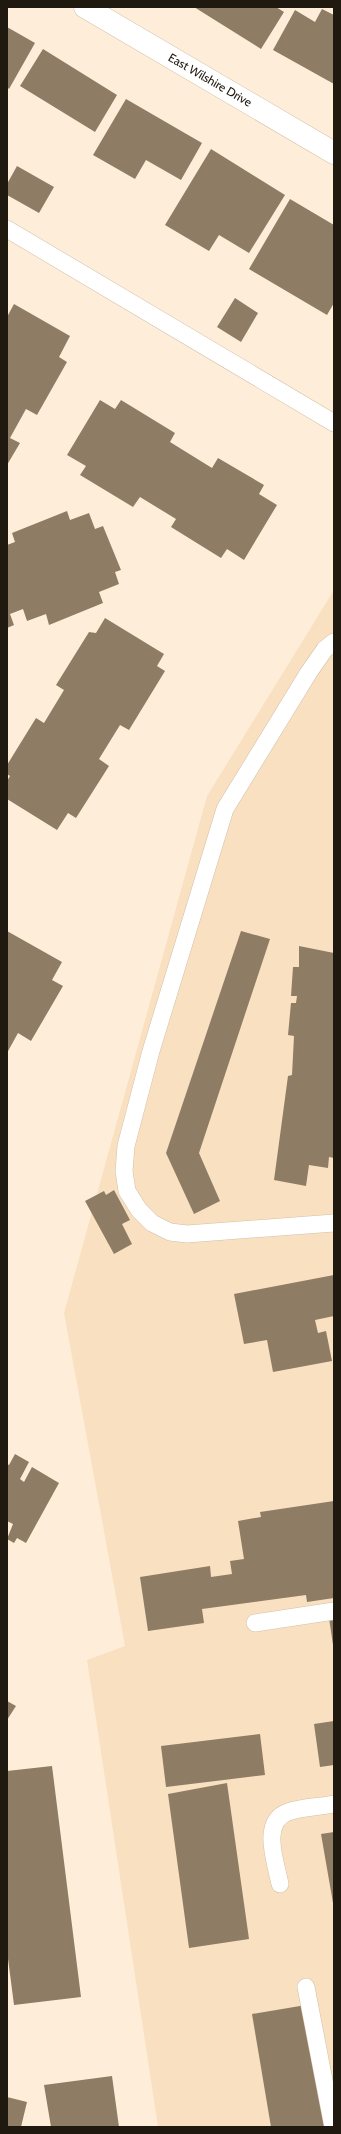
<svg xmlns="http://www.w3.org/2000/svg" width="341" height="2134" font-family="Cabin,sans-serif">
  <rect width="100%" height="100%" fill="#feeed9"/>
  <!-- built -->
  <path fill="#f9e0c0" d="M 334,590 L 334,2127 L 158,2127 L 87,1660 L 125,1646 L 64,1313 L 207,796 Z"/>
  <!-- building -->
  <path fill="#8e7c65" d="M 194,7 L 276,7 L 284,12 L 261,49 Z
    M 322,9 L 334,15 L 334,84 L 273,50 L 295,10 L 315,22 Z
    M 7,27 L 35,43 L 9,89 L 7,87 Z
    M 43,49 L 117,95 L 95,132 L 20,86 Z
    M 126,99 L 202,143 L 181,180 L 146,160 L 135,179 L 93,155 Z
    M 211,149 L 285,195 L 249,253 L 219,235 L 209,251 L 165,225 Z
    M 17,166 L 54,187 L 39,213 L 7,195 L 7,184 Z
    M 290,199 L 334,225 L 334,303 L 327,315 L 249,269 Z
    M 235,298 L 258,313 L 241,342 L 217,327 Z
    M 14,304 L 70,336 L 59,357 L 67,362 L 37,415 L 26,409 L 10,438 L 20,443 L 7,465 L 7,317 Z
    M 100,400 L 115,409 L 121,400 L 175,433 L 170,442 L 212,468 L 218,458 L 264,485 L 259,494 L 277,505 L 244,560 L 227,549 L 221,558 L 171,527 L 176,519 L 140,497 L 133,507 L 80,475 L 86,466 L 67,455 Z
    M 67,511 L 70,520 L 89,513 L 95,529 L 103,526 L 121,570 L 115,572 L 119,584 L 99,592 L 103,603 L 49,625 L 46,614 L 27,621 L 23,609 L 10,614 L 14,625 L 7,628 L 7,545 L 15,542 L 12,533 Z
    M 105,618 L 164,654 L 157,666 L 165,671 L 129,730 L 120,725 L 99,759 L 109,766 L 76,818 L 68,813 L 57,830 L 7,799 L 7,781 L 10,776 L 7,774 L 7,765 L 36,718 L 44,723 L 64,690 L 56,685 L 89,632 L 96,633 Z
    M 7,931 L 62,962 L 52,980 L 63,986 L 31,1041 L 18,1033 L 7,1053 Z
    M 241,931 L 270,939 L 199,1153 L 220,1201 L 194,1214 L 166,1153 Z
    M 299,946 L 334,953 L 334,1158 L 329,1157 L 328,1168 L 309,1165 L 306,1186 L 274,1180 L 288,1076 L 292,1075 L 294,1036 L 288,1035 L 291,1003 L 296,1003 L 297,996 L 291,996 L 293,967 L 299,967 Z
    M 114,1190 L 130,1220 L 122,1224 L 132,1244 L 114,1254 L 85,1201 L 104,1191 L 106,1195 Z
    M 334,1275 L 334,1316 L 315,1320 L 318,1333 L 326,1331 L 332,1361 L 273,1372 L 267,1340 L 244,1344 L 234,1294 Z
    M 15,1454 L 29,1462 L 20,1479 L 24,1482 L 32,1467 L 59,1483 L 26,1543 L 17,1538 L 14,1543 L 7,1539 L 13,1524 L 7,1521 L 7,1464 L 9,1465 Z
    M 334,1501 L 334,1598 L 307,1602 L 306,1595 L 202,1609 L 204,1623 L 148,1631 L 140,1577 L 210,1566 L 211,1577 L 232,1574 L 230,1561 L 244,1559 L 238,1521 L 261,1517 L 260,1512 Z
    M 334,1617 L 334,1645 L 333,1645 L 329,1618 Z
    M 7,1701 L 16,1706 L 7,1720 Z
    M 334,1721 L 334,1765 L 320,1767 L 314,1724 Z
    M 260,1734 L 265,1775 L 166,1787 L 161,1746 Z
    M 52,1766 L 81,1997 L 14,2005 L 7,1951 L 7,1771 Z
    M 227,1783 L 249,1939 L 189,1948 L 168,1794 Z
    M 334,1832 L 334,1903 L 333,1903 L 321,1834 Z
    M 306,2005 L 326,2127 L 271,2127 L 252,2014 Z
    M 112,2076 L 119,2127 L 51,2127 L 44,2085 Z
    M 7,2097 L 27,2102 L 21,2127 L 7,2127 Z"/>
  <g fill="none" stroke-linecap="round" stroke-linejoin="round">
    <!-- service casing -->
    <g stroke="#d3c0a7" stroke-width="18">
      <path id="service" d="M 7,229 L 334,423
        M 334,642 L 325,649 L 309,672 L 225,809 L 151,1051 L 126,1146 L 124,1171 L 127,1191 L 139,1210 L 152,1223 L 170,1232 L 187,1234 L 334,1223
        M 255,1623 L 334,1611
        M 280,1884 C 276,1863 260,1822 288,1812 C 302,1807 319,1807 334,1804
        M 306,1987 L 333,2127"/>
    </g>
    <!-- minor casing -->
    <g stroke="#d3c0a7" stroke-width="23">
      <path id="minor" d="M 85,7 L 334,153"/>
    </g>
    <!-- service -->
    <use href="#service" stroke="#fff" stroke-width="17"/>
    <!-- minor -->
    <use href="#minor" stroke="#fff" stroke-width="22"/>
  </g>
  <g text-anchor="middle" stroke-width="4" stroke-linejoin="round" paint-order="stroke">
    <!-- street labels -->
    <g font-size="12" fill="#20190f" stroke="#fefefe">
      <text transform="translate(210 80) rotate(30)" y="4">East Wilshire Drive</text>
    </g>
  </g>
  <!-- border -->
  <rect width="341" height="2134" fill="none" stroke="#20190f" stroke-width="16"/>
</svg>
